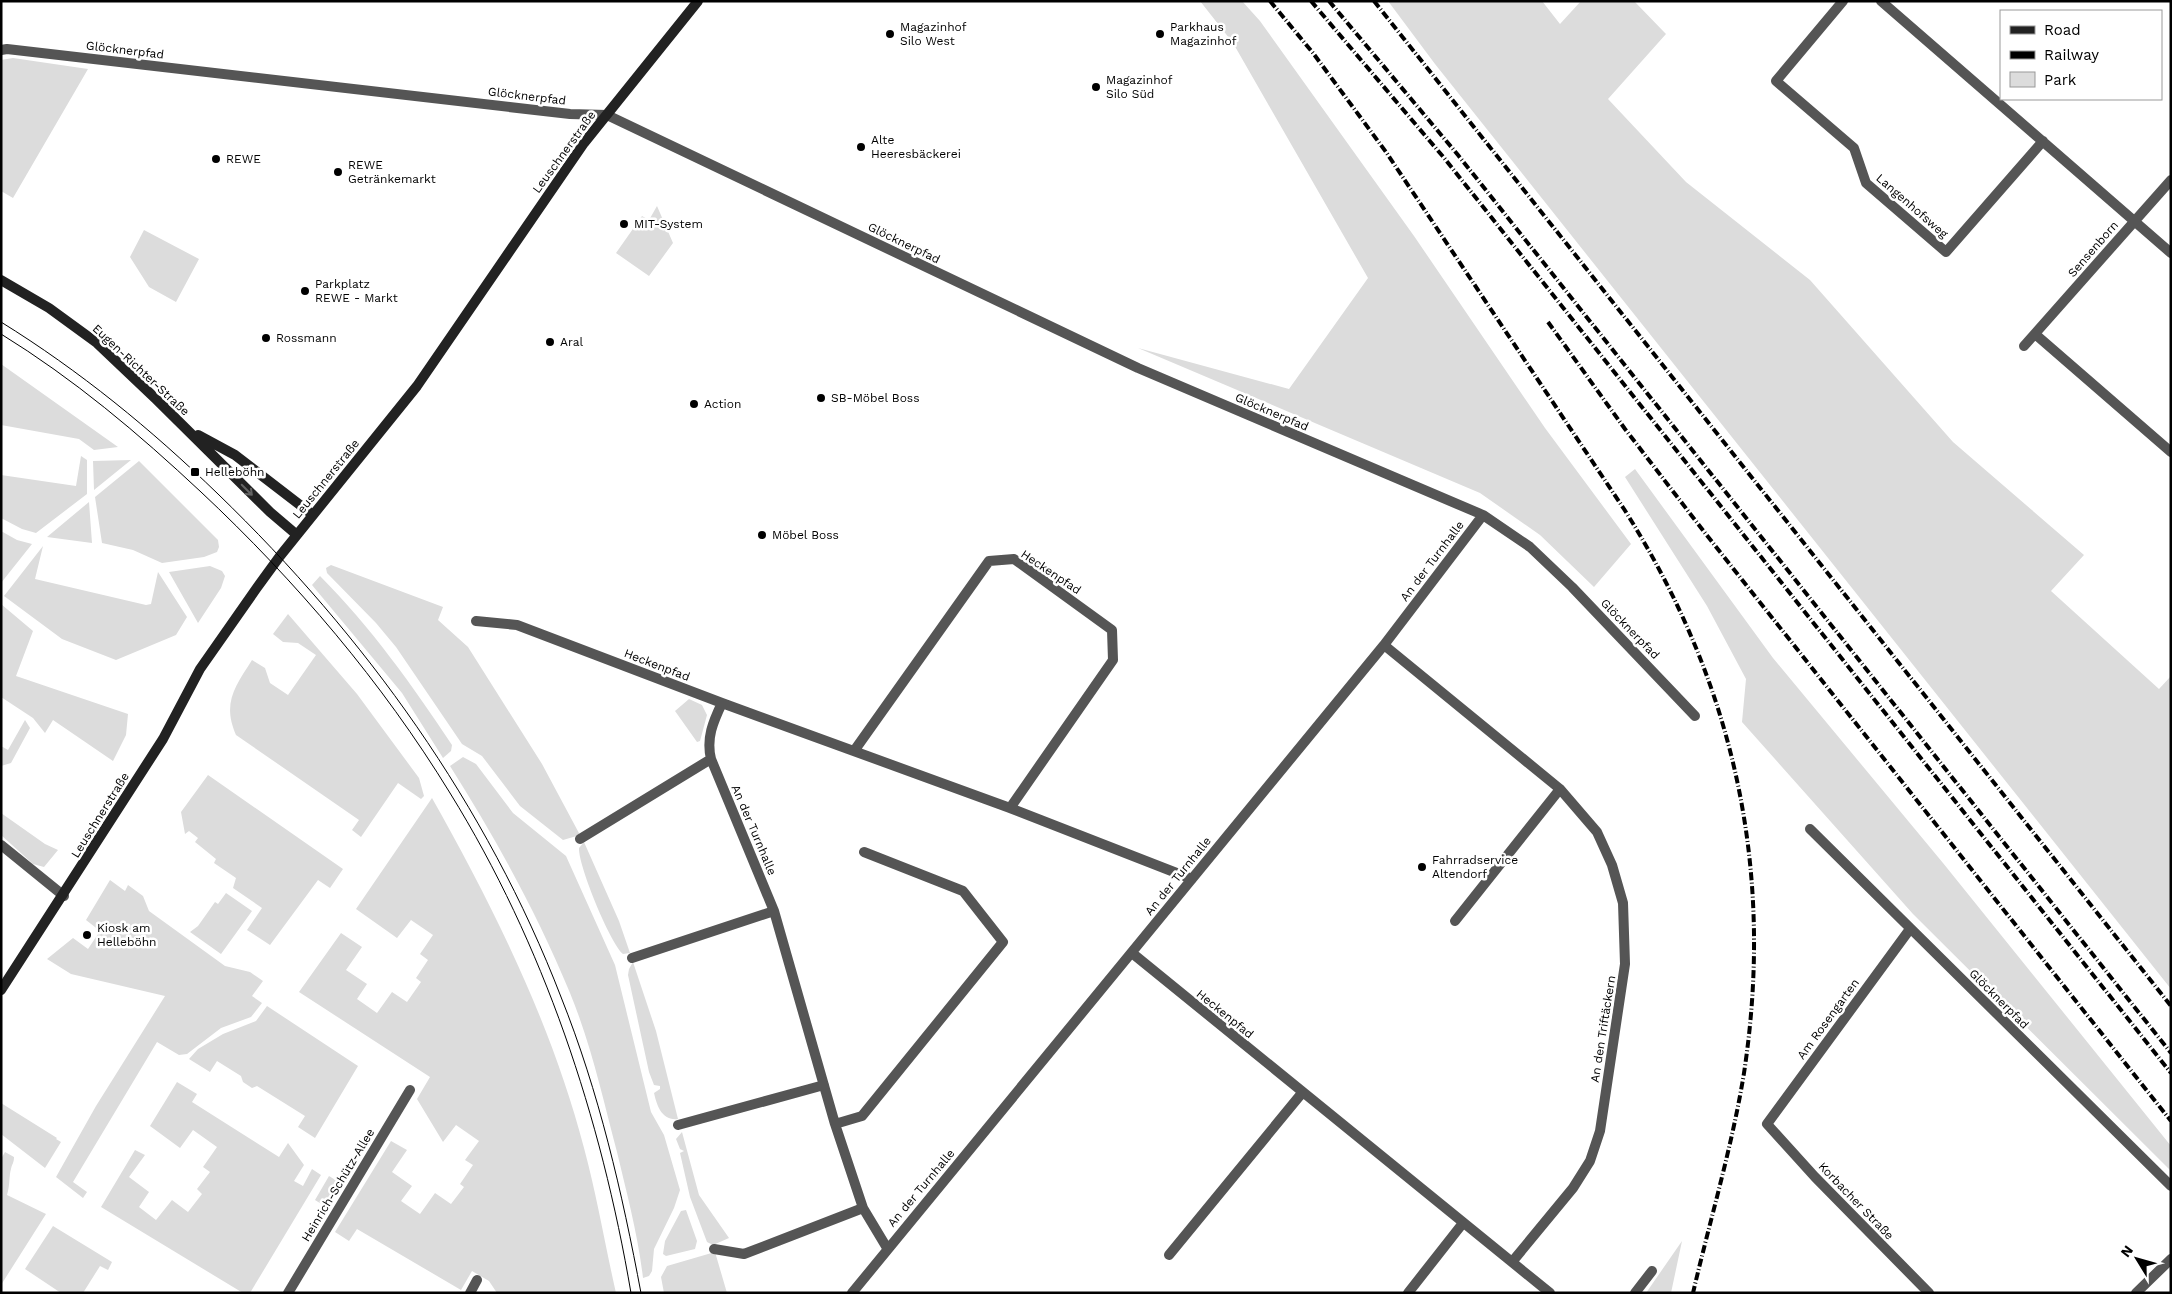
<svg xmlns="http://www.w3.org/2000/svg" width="2172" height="1294" font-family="'Work Sans',sans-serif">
  <rect width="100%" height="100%" fill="#fff"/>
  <!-- green -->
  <path fill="#dcdcdc" d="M 1200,1 L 1242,1 L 1260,21 L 1414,236 L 1545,428 L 1631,544 L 1594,587 L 1540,535 L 1480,493 L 1138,348 L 1289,389 L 1368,278 L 1233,43 Z
    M 1388,1 L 1542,1 L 1560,24 L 1581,1 L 1634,1 L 1666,34 L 1608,99 L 1686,182 L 1810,280 L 1953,442 L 2084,555 L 2051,591 L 2159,689 L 2171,676 L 2171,989 L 1435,64 Z
    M 13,58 L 88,69 L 13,198 L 1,191 L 1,60 Z
    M 657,206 L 673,243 L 649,276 L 616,253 L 642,216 L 649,220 Z
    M 144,230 L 199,259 L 176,302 L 149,287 L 130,257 Z
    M 1,364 L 118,447 L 94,450 L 79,439 L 1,425 Z
    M 81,456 L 87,460 L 87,494 L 36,533 L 22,529 L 1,518 L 1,475 L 76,486 Z
    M 131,460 L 94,490 L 93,461 Z
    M 139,461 L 218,540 L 219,547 L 217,552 L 204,557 L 162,563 L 133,550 L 102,543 L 95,497 Z
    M 1635,469 L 1773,658 L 1943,863 L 2171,1146 L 2171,1171 L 1913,914 L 1742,722 L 1746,679 L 1707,606 L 1625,477 Z
    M 89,502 L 92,543 L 47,537 Z
    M 1,531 L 17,540 L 32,544 L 1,583 Z
    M 43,546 L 35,579 L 146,605 L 151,604 L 158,572 L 187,617 L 176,635 L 116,660 L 62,639 L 4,596 Z
    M 331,565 L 443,607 L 438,620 L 468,647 L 542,764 L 580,835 L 563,840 L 520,806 L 482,756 L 462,744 L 396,647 L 376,623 L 327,573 L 326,568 Z
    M 210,566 L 222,571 L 225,576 L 221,588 L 198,623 L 169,572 Z
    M 320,576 C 371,627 412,685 452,745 L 451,751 L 443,758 L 402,693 L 312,585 Z
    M 1,604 L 33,631 L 16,676 L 128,714 L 126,735 L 113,761 L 53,720 L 45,733 L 33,718 L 1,697 Z
    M 288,614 L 357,694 L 419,778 L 424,796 L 421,799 L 398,783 L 361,837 L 352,830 L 359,820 L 236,735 C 222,703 235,687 252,660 L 265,668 L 270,683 L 288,695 L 316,655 L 298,643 L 283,642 L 273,634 Z
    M 689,699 L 702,705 L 707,715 L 700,741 L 697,742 L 675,711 Z
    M 25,720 L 30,728 L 11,763 L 1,766 L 1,746 L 8,750 Z
    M 463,757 L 476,764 L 513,813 L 566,856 L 615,965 L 651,1112 L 664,1135 L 680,1190 L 674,1208 L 654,1249 L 652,1271 L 649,1276 L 643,1278 C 638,1235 627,1194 617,1152 C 603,1099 591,1044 570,993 C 537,913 496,839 450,766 Z
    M 208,775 L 343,869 L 330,888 L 318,880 L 270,945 L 247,930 L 262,908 L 233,888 L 236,878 L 214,863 L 216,859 L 195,842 L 198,838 L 189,831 L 185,834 L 181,812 Z
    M 432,798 C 494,908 552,1025 584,1148 C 597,1196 605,1245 616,1293 L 497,1293 L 489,1281 L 472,1271 L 461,1290 L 357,1229 L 349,1241 L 335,1232 L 391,1141 L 407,1150 L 392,1172 L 412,1186 L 401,1201 L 420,1214 L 435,1193 L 451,1204 L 464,1187 L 460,1184 L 473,1165 L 465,1160 L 479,1141 L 456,1125 L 443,1142 L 417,1099 L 430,1077 L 299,992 L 341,933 L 362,947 L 346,970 L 367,984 L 357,999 L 377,1013 L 392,992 L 407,1002 L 421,982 L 416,978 L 428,960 L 420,954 L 433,935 L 411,920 L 397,938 L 356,909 Z
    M 1,813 L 45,844 L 58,850 L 44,867 L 33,864 L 1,835 Z
    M 584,842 L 619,921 L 630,953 L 623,954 C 610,943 578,865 579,848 Z
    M 110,880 L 125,891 L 128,885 L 143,896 L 149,911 L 225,966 L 250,972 L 263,981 L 252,996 L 262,1003 L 251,1017 L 221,1028 L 187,1054 L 179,1055 L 157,1042 L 73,1182 L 87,1192 L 83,1198 L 56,1177 L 96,1106 L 165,996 L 71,974 L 47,959 L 73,938 L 88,949 L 100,931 L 86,920 Z
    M 226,893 L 252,911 L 221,954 L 190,932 L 198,926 L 215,902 L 218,904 Z
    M 633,962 L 656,1031 L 678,1119 C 662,1121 657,1106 654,1093 L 660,1089 L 660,1086 L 654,1085 L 649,1072 L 628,975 L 629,969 Z
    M 267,1006 L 358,1066 L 315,1138 L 298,1127 L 305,1116 L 257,1086 L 252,1088 L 243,1082 L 241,1076 L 217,1061 L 210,1072 L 189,1059 L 198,1049 L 223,1034 L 256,1021 Z
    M 177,1082 L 197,1094 L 192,1102 L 279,1157 L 288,1143 L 304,1165 L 294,1181 L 303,1186 L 312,1169 L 321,1175 L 250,1293 L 243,1293 L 101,1207 L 135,1150 L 145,1155 L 129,1177 L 149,1192 L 139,1207 L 156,1220 L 172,1200 L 188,1212 L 202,1194 L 197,1189 L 210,1172 L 203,1167 L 217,1147 L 193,1130 L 180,1148 L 150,1126 Z
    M 1,1103 L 57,1138 L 56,1139 L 61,1142 L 45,1168 L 1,1134 Z
    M 682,1132 L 699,1195 L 729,1238 L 713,1245 L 707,1242 L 690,1197 L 680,1153 L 684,1151 L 680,1149 L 676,1139 Z
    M 5,1152 L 14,1157 C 14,1163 12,1164 11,1169 C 9,1175 10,1186 7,1195 L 46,1214 L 1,1285 L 1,1159 Z
    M 329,1176 L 337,1181 L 339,1188 L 331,1202 L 323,1205 L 315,1200 Z
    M 686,1210 L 697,1241 L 695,1249 L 666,1256 L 663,1254 L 665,1241 L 681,1211 Z
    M 53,1226 L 112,1262 L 108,1270 L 100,1266 L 83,1293 L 61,1293 L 25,1269 Z
    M 1682,1241 L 1671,1293 L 1646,1293 Z
    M 715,1252 L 727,1293 L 664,1293 L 661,1277 L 667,1266 Z"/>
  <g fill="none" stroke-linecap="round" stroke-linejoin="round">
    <!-- minor -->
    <path stroke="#555" stroke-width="10" d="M 1843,1 L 1776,81 L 1854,148 L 1866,183 L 1946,252 L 2043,141
      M 1881,1 L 2171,253
      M 1,50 L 7,49 L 570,114 L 607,115 L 1138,368 L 1483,515 L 1530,547 L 1572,587 L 1695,716
      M 2035,334 L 2171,452
      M 2024,346 L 2171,180
      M 476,621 L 517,625 L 722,703 L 1010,808 L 1192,879
      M 1384,645 L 1560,789 L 1597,832 L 1612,865 L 1623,903 L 1625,964 L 1600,1131 L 1590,1161 L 1573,1188 L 1512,1262
      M 722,703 C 713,722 706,738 711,759 L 774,911 L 835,1124 L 863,1208 L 887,1248
      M 854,751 L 989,561 L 1014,559 L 1112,630 L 1113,660 L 1010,808
      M 1810,829 L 2171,1186
      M 580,839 L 711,759
      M 1,845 L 64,896
      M 1455,921 L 1560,789
      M 1910,929 L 1767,1124 L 1815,1177 L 1929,1293
      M 1132,953 L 1550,1293
      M 632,958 L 774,911
      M 835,1124 L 862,1116 L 1003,942 L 963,891 L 864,852
      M 678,1125 L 824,1085
      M 714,1249 L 744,1254 L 863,1208
      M 1169,1255 L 1302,1093
      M 288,1293 L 410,1090
      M 470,1293 L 477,1280
      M 852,1293 L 1384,645 L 1483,515
      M 1408,1293 L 1463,1223
      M 1635,1293 L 1652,1271"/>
    <!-- tertiary -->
    <path stroke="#555" stroke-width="10" d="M 2136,1293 L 2171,1259"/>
    <!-- secondary -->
    <path stroke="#222" stroke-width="10" d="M 1,280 L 49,308 L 97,343 L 156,399 L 270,512 L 297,535
      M 198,435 L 235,455 L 313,515
      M 1,990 L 163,739 L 200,669 L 256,589 L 280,556 L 417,386 L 584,143 L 698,1"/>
    <!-- tram -->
    <path stroke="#000" stroke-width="1" d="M 1,322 C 80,371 151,429 218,494 C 365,636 487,805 561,997 C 599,1092 622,1192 641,1293
      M 1,334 C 74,379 138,433 201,492 C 296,581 382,682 450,793 C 544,945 601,1117 631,1293"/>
    <!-- rail -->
    <path stroke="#000" stroke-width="4" stroke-dasharray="8 2.5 1 2.5" stroke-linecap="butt" d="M 1270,1 L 1313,53 L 1386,152 L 1624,509 C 1734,683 1775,869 1744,1073 C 1732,1147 1710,1220 1693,1293
      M 1311,1 L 1445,159 L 2171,1073
      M 1329,1 L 1458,155 L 2171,1053
      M 1374,1 L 2171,1006
      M 1548,322 L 1625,429 L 1705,533 L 2171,1121"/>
  </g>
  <!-- one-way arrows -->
  <defs><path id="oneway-shaft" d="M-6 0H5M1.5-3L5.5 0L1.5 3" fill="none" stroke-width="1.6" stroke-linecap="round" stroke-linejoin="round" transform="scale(1.25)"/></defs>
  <use stroke="#646464" href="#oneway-shaft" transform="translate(247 490) rotate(45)"/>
  <!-- markers -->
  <g fill="#000" stroke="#fff" stroke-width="2">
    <circle cx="890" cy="34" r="5"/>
    <circle cx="1160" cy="34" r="5"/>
    <circle cx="1096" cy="87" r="5"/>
    <circle cx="861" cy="147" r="5"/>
    <circle cx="216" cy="159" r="5"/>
    <circle cx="338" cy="172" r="5"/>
    <circle cx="624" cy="224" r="5"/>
    <circle cx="305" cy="291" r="5"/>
    <circle cx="266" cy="338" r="5"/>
    <circle cx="550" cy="342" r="5"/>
    <circle cx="821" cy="398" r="5"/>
    <circle cx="694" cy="404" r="5"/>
    <rect x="190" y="467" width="10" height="10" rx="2.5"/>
    <circle cx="762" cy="535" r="5"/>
    <circle cx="1422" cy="867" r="5"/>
    <circle cx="87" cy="935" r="5"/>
  </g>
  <g text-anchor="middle" stroke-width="5" stroke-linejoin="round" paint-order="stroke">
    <!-- poi labels -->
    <g font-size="12" fill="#000" stroke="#fff" text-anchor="start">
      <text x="900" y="31">Magazinhof<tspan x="900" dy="14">Silo West</tspan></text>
      <text x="1170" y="31">Parkhaus<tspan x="1170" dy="14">Magazinhof</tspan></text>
      <text x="1106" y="84">Magazinhof<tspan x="1106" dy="14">Silo Süd</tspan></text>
      <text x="871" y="144">Alte<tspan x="871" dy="14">Heeresbäckerei</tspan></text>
      <text x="226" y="163">REWE</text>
      <text x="348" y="169">REWE<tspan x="348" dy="14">Getränkemarkt</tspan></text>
      <text x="634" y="228">MIT-System</text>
      <text x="315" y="288">Parkplatz<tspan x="315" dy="14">REWE - Markt</tspan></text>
      <text x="276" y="342">Rossmann</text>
      <text x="560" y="346">Aral</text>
      <text x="831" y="402">SB-Möbel Boss</text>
      <text x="704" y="408">Action</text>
      <text x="205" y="476">Helleböhn</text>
      <text x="772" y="539">Möbel Boss</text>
      <text x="1432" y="864">Fahrradservice<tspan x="1432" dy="14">Altendorf</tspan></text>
      <text x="97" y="932">Kiosk am<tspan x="97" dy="14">Helleböhn</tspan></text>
    </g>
    <!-- street labels -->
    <g font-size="12" fill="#000" stroke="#fff">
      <text transform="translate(125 50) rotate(7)" y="4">Glöcknerpfad</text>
      <text transform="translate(527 96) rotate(7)" y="4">Glöcknerpfad</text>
      <text transform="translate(564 152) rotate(-54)" y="4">Leuschnerstraße</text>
      <text transform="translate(1912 206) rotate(41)" y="4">Langenhofsweg</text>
      <text transform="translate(904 243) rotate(26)" y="4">Glöcknerpfad</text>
      <text transform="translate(2093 249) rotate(-49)" y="4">Sensenborn</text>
      <text transform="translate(141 370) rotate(43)" y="4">Eugen-Richter-Straße</text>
      <text transform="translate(1272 412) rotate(23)" y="4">Glöcknerpfad</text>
      <text transform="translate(326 479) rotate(-51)" y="4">Leuschnerstraße</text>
      <text transform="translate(1432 561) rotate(-53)" y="4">An der Turnhalle</text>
      <text transform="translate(1051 572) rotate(34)" y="4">Heckenpfad</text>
      <text transform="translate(1630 629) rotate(46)" y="4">Glöcknerpfad</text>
      <text transform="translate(657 665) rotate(21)" y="4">Heckenpfad</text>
      <text transform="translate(100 815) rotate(-58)" y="4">Leuschnerstraße</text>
      <text transform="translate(754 830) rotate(67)" y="4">An der Turnhalle</text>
      <text transform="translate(1178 876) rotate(-51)" y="4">An der Turnhalle</text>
      <text transform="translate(1999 999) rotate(45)" y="4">Glöcknerpfad</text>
      <text transform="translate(1225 1014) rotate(39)" y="4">Heckenpfad</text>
      <text transform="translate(1828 1019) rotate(-54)" y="4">Am Rosengarten</text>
      <text transform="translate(1603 1029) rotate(-81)" y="4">An den Triftäckern</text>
      <text transform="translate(338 1185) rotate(-59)" y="4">Heinrich-Schütz-Allee</text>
      <text transform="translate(921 1188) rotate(-50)" y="4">An der Turnhalle</text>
      <text transform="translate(1856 1201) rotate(46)" y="4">Korbacher Straße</text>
    </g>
  </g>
  <!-- border -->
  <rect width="2172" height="1294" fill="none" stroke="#000000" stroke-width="5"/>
  <!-- legend -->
  <rect x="2000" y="10" width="162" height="90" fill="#ffffff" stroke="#999999"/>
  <rect x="2010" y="26" width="25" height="8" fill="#222222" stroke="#999999"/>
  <text x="2044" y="35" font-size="15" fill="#000000">Road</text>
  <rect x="2010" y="51" width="25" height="8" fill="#000000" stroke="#999999"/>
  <text x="2044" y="60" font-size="15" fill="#000000">Railway</text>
  <rect x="2010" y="72" width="25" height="15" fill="#dcdcdc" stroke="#999999"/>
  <text x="2044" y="85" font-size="15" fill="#000000">Park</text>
  <!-- north arrow -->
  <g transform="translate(2137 1259) rotate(307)" stroke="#ffffff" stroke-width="4" paint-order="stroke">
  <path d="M0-4L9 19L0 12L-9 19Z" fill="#000000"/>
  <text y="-8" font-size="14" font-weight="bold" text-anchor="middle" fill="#000000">N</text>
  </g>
</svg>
